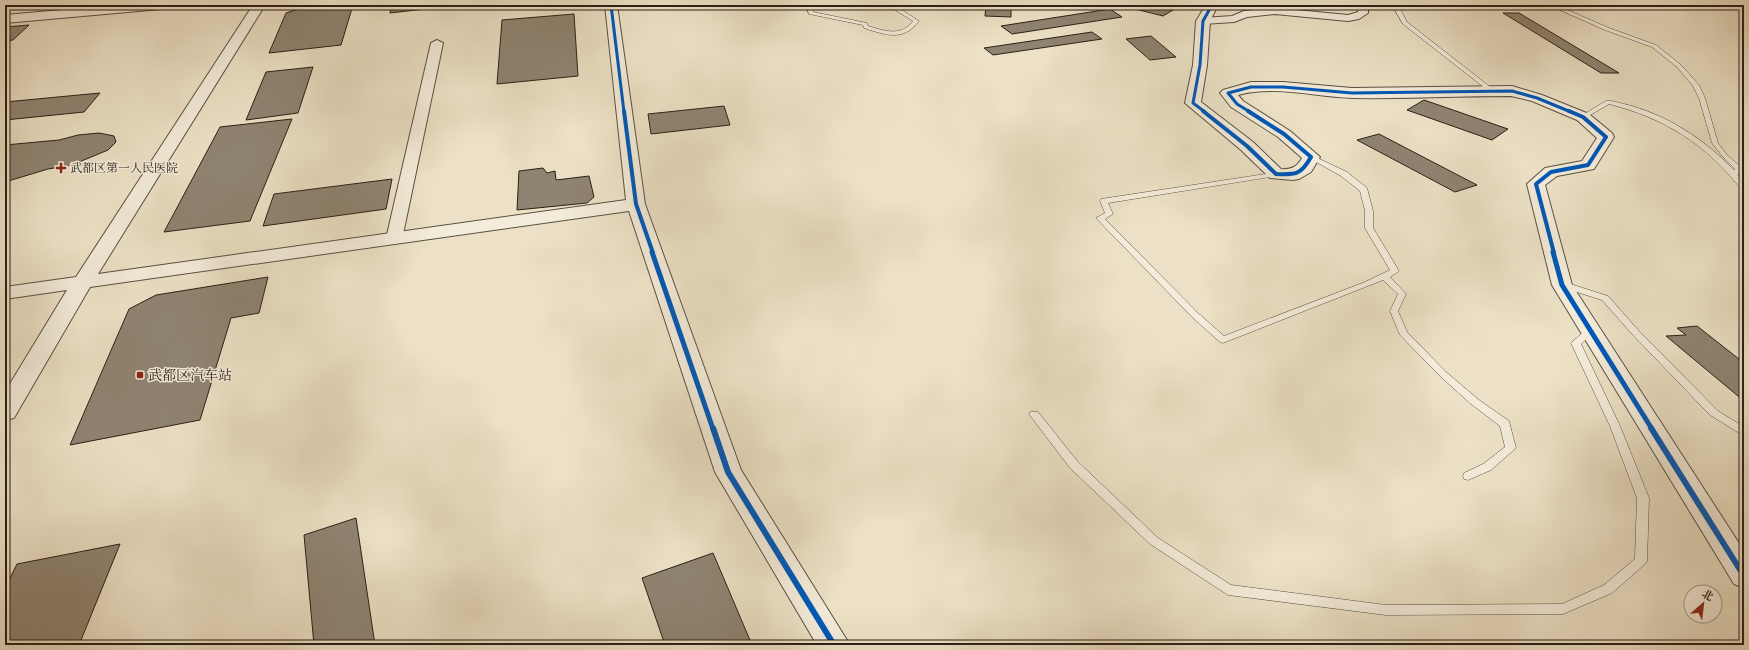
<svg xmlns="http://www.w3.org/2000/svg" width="1749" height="650" font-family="'Libre Caslon Text','Noto Serif SC',serif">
  <rect width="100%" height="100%" fill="#ece1c6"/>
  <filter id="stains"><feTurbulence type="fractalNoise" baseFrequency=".005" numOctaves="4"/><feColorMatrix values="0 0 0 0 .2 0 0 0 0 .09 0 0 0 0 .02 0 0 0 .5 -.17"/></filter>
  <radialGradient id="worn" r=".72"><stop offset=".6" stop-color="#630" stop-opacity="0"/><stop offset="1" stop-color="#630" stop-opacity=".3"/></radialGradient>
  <!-- building -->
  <path fill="#8f8472" stroke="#2a1f16" d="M 320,5 L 353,5 L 341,45 L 269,53 L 286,13 L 307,6 Z
    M 391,5 L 460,5 L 390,13 Z
    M 986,5 L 1011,5 L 1011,17 L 985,16 Z
    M 1119,5 L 1154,5 L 1173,10 L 1163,16 Z
    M 1110,9 L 1122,17 L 1012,34 L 1001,26 Z
    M 1503,13 L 1519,13 L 1619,73 L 1601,73 Z
    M 574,14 L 578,76 L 497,84 L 502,20 Z
    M 29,25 L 13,40 L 5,41 L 5,27 Z
    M 1092,32 L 1102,39 L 993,55 L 984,48 Z
    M 1151,36 L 1176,57 L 1150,60 L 1126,39 Z
    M 313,67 L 298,113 L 246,120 L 266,72 Z
    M 100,93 L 84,112 L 5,120 L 5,102 Z
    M 1424,100 L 1508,129 L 1492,140 L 1407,110 Z
    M 724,106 L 730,125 L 651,134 L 648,114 Z
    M 292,119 L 250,221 L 164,232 L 220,127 Z
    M 99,133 L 114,136 L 116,142 L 108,150 L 72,165 L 48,169 L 5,182 L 5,145 L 59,140 L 78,135 Z
    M 1379,134 L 1477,185 L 1455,192 L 1357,140 Z
    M 543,168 L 547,173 L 555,171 L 556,180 L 589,176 L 594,197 L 587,203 L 517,210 L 519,171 Z
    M 392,179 L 386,209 L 263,226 L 274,194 Z
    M 268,277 L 259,313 L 231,318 L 200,420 L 70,445 L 129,309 L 156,295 Z
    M 1697,326 L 1744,363 L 1744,401 L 1666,336 L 1686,335 L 1677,328 Z
    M 356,518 L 375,645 L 314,645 L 304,535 Z
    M 120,544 L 79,645 L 5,645 L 5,588 L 17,564 Z
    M 713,553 L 752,645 L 665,645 L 642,578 Z"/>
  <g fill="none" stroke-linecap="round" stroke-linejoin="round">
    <!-- service casing -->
    <g stroke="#5a5042" stroke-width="1">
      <path id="service" d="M 806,5 L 812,5 L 813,12 L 867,23 L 868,26 C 885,31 901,37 913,21 L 892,8 L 893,5 L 899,5 L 897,7 L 919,21 C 903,42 886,35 864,28 L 863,25 L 809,14 Z
        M 1392,5 L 1398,5 L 1407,22 L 1494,90 L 1494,92 L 1490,92 L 1403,24 Z
        M 1549,5 L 1556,5 L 1609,28 L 1656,45 L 1681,65 L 1699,85 L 1705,98 L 1718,143 L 1727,155 L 1743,169 L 1738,175 L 1744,182 L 1744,189 L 1741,189 C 1706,144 1664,118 1609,104 L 1585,118 L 1581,118 L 1581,116 L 1606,101 C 1612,100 1618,103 1624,104 C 1666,114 1704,139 1734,170 L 1735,169 L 1723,157 L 1712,143 L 1699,98 L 1693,86 L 1677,67 L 1652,47 L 1605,30 Z
        M 1637,5 L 1643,5 L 1644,7 L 1639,8 Z
        M 1311,155 L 1347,172 L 1367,188 L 1373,211 L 1373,228 L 1399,271 L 1390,277 L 1406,294 L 1398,311 L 1407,332 L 1446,372 L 1479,400 L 1509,421 L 1516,448 L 1491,470 L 1468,480 L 1464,479 L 1463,476 L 1464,473 L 1483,464 L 1505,447 L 1500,426 L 1471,404 L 1440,376 L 1400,335 L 1390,311 L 1398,294 L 1383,280 L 1223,343 L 1220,342 L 1192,317 L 1096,218 L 1105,213 L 1100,201 L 1101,199 L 1279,172 L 1280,174 L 1276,176 L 1108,203 L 1113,214 L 1105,219 L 1198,313 L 1224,336 L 1365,282 L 1390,270 L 1365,228 L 1365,211 L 1360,191 L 1341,176 L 1309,158 L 1309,156 Z
        M 1564,282 L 1608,296 L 1639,331 L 1718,411 L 1744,427 L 1744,436 L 1710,415 L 1633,335 L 1602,300 L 1561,287 L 1560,285 L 1561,283 Z
        M 1591,327 L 1596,330 L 1581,344 L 1620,426 L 1649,498 L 1647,561 L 1645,564 L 1612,593 L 1563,614 L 1386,615 L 1228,595 L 1150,544 L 1070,468 L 1029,414 L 1030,412 L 1038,412 L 1078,462 L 1158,538 L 1231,585 L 1386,605 L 1562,604 L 1604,585 L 1635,559 L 1637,498 L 1610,426 L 1571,343 L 1588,328 Z"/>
    </g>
    <!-- minor casing -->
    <g stroke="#5a5042" stroke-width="2">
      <path id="minor" d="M 1358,5 L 1368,5 L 1368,13 L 1359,19 L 1348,21 L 1275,14 L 1247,17 L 1234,22 L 1203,24 L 1198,21 L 1203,18 L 1232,16 L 1244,11 L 1275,8 L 1348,15 L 1358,12 Z
        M 437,40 L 443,43 L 402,239 L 400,242 L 394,244 L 388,242 L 386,239 L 431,43 Z"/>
    </g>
    <!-- tertiary casing -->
    <g stroke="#5a5042" stroke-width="2">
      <path id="tertiary" d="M 118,5 L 167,5 L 161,9 L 5,23 L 5,15 Z
        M 253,5 L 265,5 L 98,274 L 626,200 L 605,5 L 617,5 L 645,204 L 741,470 L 850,645 L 817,645 L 715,472 L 629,211 L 90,287 L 14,418 L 5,420 L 5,392 L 67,290 L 5,299 L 5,287 L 76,277 Z
        M 1206,5 L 1218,5 L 1210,21 L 1207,65 L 1201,102 L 1253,142 L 1281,169 C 1291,170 1297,167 1302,158 L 1278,137 L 1231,107 L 1220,93 L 1223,90 L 1251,82 L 1283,82 L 1352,88 L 1512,86 L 1542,95 L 1589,114 L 1612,133 L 1614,137 L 1594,169 L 1557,176 L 1545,185 L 1572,285 L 1744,551 L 1744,588 L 1734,584 L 1552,285 L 1527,184 L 1545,168 L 1582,161 L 1597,138 L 1577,120 L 1532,101 L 1511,96 C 1459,96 1406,99 1353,98 C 1315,97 1275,85 1238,95 L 1243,101 L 1290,131 L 1320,157 L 1311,172 L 1299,179 L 1293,180 L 1270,178 L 1241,150 L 1185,103 L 1193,65 L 1196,21 Z"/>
    </g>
    <!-- service -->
    <use href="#service" fill="#f3ecda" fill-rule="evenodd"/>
    <!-- minor -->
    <use href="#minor" fill="#f3ecda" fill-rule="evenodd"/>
    <!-- tertiary -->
    <use href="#tertiary" fill="#f3ecda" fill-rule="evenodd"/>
    <!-- cycleway-far3 casing -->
    <g stroke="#f3ecda" stroke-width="4.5">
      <path id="cycleway-far3" d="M 611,5 L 624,112
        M 1205,112 L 1193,103 L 1200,65 L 1203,21 L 1212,5
        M 1250,112 L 1237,104 L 1228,93 L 1251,87 L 1283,87 L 1352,93 L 1512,91 L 1537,98 L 1571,112"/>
    </g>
    <!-- cycleway-far2 casing -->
    <g stroke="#f3ecda" stroke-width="6">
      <path id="cycleway-far2" d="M 624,111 L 636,204 L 653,253
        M 1203,111 L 1247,146 L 1276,174 C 1295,175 1301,175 1311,157 L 1284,134 L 1248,111
        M 1554,253 L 1536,184 L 1551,172 L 1588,165 L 1606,137 L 1583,117 L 1569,111"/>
    </g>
    <!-- cycleway-far1 casing -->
    <g stroke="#f3ecda" stroke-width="8">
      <path id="cycleway-far1" d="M 652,252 L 713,429
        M 1553,252 L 1562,285 L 1652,429"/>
    </g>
    <!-- cycleway casing -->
    <g stroke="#f3ecda" stroke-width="9">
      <path id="cycleway" d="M 713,428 L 728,472 L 834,645
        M 1651,428 L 1744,576"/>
    </g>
    <!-- cycleway-far3 -->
    <use href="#cycleway-far3" stroke="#0057b8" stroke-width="3"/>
    <!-- cycleway-far2 -->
    <use href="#cycleway-far2" stroke="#0057b8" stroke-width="4"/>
    <!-- cycleway-far1 -->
    <use href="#cycleway-far1" stroke="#0057b8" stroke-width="5"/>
    <!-- cycleway -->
    <use href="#cycleway" stroke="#0057b8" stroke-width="6"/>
  </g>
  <!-- markers -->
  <g fill="#8f2418" stroke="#f3ecda" stroke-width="1.5">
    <path d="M59 162h4v4h4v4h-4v4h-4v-4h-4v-4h4z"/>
    <rect x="136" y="371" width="8" height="8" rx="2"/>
  </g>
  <g text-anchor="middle" stroke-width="3" stroke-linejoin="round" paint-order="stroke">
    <!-- far-poi labels -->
    <g font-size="12" fill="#2a1f16" stroke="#f3ecda" text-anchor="start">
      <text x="70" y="172">武都区第一人民医院</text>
    </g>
    <!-- poi labels -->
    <g font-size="14" fill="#2a1f16" stroke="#f3ecda" text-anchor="start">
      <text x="148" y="380">武都区汽车站</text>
    </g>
  </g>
  <!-- margin -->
  <rect width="1749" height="650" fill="none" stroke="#ece1c6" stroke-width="20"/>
  <rect x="6" y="6" width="1737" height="638" fill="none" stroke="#2a1f16" stroke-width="2"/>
  <rect x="10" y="10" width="1729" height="630" fill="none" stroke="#2a1f16"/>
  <!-- north arrow -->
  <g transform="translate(1703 604) rotate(28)"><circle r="19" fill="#f3ecda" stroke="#a39a8c"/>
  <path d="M0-3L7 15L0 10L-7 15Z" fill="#8f2418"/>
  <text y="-6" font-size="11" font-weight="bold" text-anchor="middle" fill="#2a1f16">北</text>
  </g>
  <rect width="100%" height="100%" filter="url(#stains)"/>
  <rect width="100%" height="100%" fill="url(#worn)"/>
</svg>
